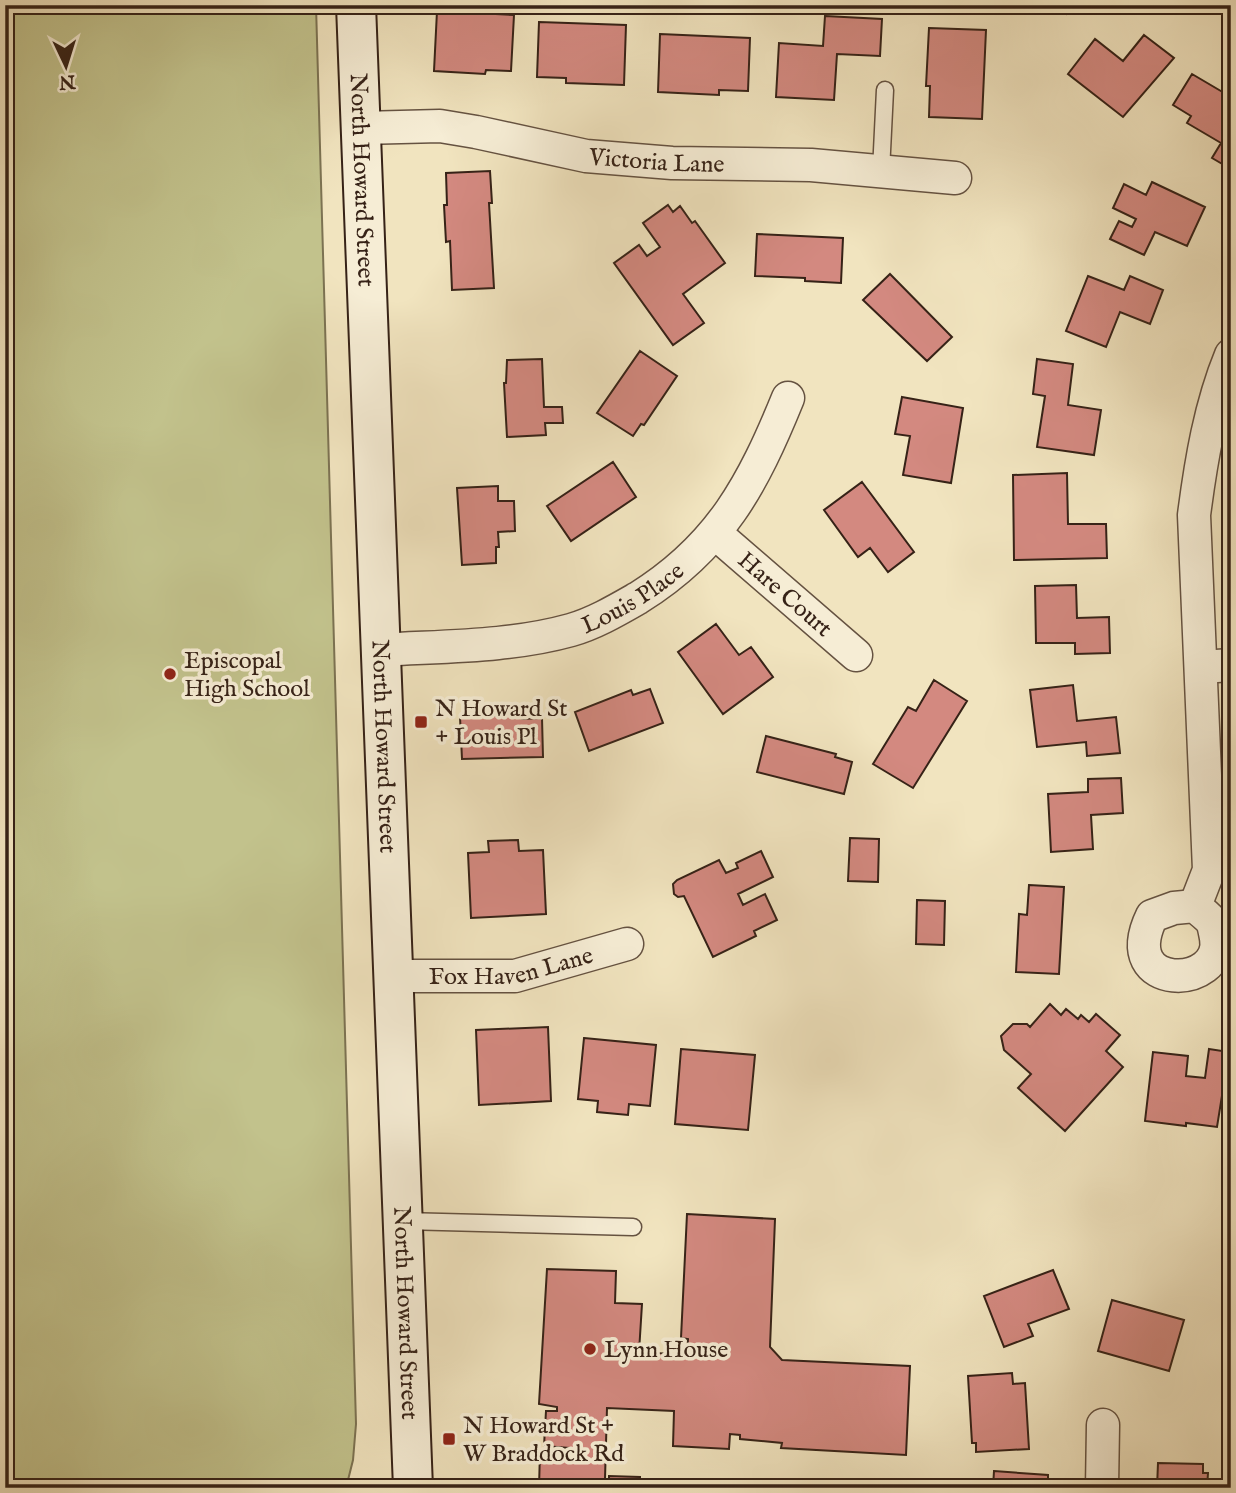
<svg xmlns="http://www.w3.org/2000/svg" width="1236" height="1493" font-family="'IM FELL English',serif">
  <rect width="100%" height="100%" fill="#f1e4bf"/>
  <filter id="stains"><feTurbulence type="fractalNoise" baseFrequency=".00286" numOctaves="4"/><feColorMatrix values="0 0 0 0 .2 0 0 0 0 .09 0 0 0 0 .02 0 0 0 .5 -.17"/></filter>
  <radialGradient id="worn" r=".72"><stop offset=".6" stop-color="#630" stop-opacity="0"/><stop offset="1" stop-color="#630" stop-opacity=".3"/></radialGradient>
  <!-- green -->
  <path fill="#c2c28c" stroke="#7c7252" stroke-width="2" d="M 5,5 L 316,5 L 356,1424 L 353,1460 L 346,1488 L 5,1487 Z"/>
  <!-- building -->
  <path fill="#d38980" stroke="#362217" stroke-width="2" d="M 1062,5 L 1083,5 L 1067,14 Z
    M 437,11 L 514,15 L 511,71 L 486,70 L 485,74 L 434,71 Z
    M 825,16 L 882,19 L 880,56 L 837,54 L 834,100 L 776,97 L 779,43 L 823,46 Z
    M 539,22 L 626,25 L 624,85 L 566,83 L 566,78 L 537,77 Z
    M 929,28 L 986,30 L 982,119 L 929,117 L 930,86 L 926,86 Z
    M 660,34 L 750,38 L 748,91 L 719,90 L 719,95 L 658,92 Z
    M 1144,35 L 1174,58 L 1123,117 L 1068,74 L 1095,39 L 1123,61 Z
    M 1192,74 L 1231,97 L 1231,169 L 1212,158 L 1221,143 L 1187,123 L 1191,116 L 1173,105 Z
    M 490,171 L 492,203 L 489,203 L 494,288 L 452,290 L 450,241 L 446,242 L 444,205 L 447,205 L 446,173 Z
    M 1152,182 L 1205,207 L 1187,246 L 1155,232 L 1144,255 L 1110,239 L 1119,221 L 1132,227 L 1136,219 L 1113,208 L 1124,184 L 1146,195 Z
    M 668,205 L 673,212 L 680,206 L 692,223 L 695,221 L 725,263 L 683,294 L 704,323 L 673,345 L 614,263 L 639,245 L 647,256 L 660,247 L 643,223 Z
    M 757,234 L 843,238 L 841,283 L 805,281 L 805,278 L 755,276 Z
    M 890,274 L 952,337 L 927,361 L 863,300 Z
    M 1088,276 L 1124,290 L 1130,276 L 1163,290 L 1150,324 L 1120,312 L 1106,347 L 1066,331 Z
    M 640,351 L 677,376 L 644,425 L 641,424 L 633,436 L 597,413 Z
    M 542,359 L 544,407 L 562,407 L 563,423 L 545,423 L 546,435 L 507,437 L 504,383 L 506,383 L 507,360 Z
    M 1037,359 L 1073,364 L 1068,405 L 1101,410 L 1094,455 L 1037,447 L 1045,396 L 1033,394 Z
    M 902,397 L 963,408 L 951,483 L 903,475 L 910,436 L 895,434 Z
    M 613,462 L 636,497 L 571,541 L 547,506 Z
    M 1067,473 L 1068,524 L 1106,524 L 1107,558 L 1014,560 L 1013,475 Z
    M 862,482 L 914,552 L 888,572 L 870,548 L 858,557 L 824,510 Z
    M 498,486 L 498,501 L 514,501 L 515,531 L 498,532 L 499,547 L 496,547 L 496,563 L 462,565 L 457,488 Z
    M 1076,585 L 1077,618 L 1109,617 L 1110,653 L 1075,654 L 1075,643 L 1036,643 L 1035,586 Z
    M 716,624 L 739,655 L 751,647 L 773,677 L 723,714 L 678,652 Z
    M 934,680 L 967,701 L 913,788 L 873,764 L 908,707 L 916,711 Z
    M 1073,685 L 1077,721 L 1116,717 L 1120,753 L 1087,756 L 1086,742 L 1037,747 L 1030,690 Z
    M 650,689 L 663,723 L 589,751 L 575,712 L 631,690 L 633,695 Z
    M 521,715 L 522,719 L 542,718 L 543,757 L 462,759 L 460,717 Z
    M 766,736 L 836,754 L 835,757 L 852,762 L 844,794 L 757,772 Z
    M 1121,778 L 1123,813 L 1091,815 L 1093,849 L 1051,852 L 1048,794 L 1088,792 L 1088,779 Z
    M 850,838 L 879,839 L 878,882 L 848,881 Z
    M 518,840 L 519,851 L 543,850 L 546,914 L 471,918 L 468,853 L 489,852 L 488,841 Z
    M 761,851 L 773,877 L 738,894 L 743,905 L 765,894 L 777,920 L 754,931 L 756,936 L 713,957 L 684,896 L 678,897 L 674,894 L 673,884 L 677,880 L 719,860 L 726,873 L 738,868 L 736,863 Z
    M 1029,885 L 1064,887 L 1059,974 L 1016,972 L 1019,914 L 1027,915 Z
    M 917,900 L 945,901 L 944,945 L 916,944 Z
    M 1050,1004 L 1061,1015 L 1066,1009 L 1078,1019 L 1081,1015 L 1089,1022 L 1096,1014 L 1120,1035 L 1106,1051 L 1123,1067 L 1065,1131 L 1018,1088 L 1031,1074 L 1004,1050 L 1001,1036 L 1013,1024 L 1027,1024 L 1030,1027 Z
    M 548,1027 L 551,1101 L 479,1105 L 476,1030 Z
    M 584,1038 L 656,1045 L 650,1106 L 629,1104 L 628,1115 L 597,1112 L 598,1101 L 578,1099 Z
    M 681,1049 L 755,1055 L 748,1130 L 675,1124 Z
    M 1209,1049 L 1229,1052 L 1217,1127 L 1186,1123 L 1186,1126 L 1145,1121 L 1153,1052 L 1188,1056 L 1186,1076 L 1205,1078 Z
    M 687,1214 L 775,1219 L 770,1347 L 782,1360 L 910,1366 L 906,1455 L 781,1448 L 782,1443 L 740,1439 L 740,1435 L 730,1434 L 729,1449 L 673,1446 L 674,1411 L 607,1408 L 605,1479 L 609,1480 L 609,1476 L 640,1477 L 640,1488 L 539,1488 L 540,1451 L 569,1452 L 569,1448 L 544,1446 L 546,1411 L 557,1411 L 557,1407 L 539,1404 L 547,1269 L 616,1271 L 615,1303 L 642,1304 L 639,1352 L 687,1355 L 688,1339 L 681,1338 Z
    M 1053,1270 L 1069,1309 L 1028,1324 L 1033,1336 L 1004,1347 L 984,1296 Z
    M 1112,1300 L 1184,1320 L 1169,1371 L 1098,1351 Z
    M 1012,1373 L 1013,1384 L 1025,1383 L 1029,1449 L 976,1452 L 976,1443 L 972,1443 L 968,1376 Z
    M 1158,1463 L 1203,1464 L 1203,1473 L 1208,1473 L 1207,1488 L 1157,1488 Z
    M 994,1471 L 1048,1475 L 1048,1488 L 993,1488 Z"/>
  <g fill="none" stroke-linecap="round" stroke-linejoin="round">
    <!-- lane casing -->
    <g stroke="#655241" stroke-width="19">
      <path id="lane" d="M 881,171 L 885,90
        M 403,1221 L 633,1227"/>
    </g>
    <!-- street casing -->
    <g stroke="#655241" stroke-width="35">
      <g id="street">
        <path id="s1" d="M 361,128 L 440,126 L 476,132 L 586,156 L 672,163 L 811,165 L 955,178"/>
        <path id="s2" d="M 715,533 L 856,655"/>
        <path id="s3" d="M 381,650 C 444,646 510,647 571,630 C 595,623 617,610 638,598 C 720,547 753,484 788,398"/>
        <path d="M 1202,667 L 1231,665"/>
        <path d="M 1195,906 L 1209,870 L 1194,515 C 1201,461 1210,406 1231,355"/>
        <path d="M 1195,906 C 1200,911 1208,916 1212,922 C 1214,926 1215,933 1216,938 C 1225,989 1114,994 1152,916 L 1174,908 Z"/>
        <path id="s4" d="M 393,976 L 515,976 L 627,944"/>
        <path d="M 1102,1488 L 1103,1425"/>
      </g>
    </g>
    <!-- secondary casing -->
    <g stroke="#362217" stroke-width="42">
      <g id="secondary">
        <path id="s5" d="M 356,5 L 413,1488"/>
      </g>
    </g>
    <!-- lane -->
    <use href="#lane" stroke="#f6edd5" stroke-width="16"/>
    <!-- street -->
    <use href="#street" stroke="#f6edd5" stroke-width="32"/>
    <!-- secondary -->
    <use href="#secondary" stroke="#f6edd5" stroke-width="38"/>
  </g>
  <!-- markers -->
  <g fill="#8f2418" stroke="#f6edd5" stroke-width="2.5">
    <circle cx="170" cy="674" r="7"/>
    <rect x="414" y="715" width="14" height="14" rx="3.5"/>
    <circle cx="590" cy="1349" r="7"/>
    <rect x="442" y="1432" width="14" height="14" rx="3.5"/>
  </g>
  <g text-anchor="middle" stroke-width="7" stroke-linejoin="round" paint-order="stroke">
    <!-- street labels -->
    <g font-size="24" fill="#362217" stroke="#f6edd5">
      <text dy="8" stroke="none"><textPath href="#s1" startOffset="299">Victoria Lane</textPath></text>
      <text dy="8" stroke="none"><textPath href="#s5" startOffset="175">North Howard Street</textPath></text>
      <text dy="8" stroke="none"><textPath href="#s2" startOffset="93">Hare Court</textPath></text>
      <text dy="8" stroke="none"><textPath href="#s3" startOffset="261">Louis Place</textPath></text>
      <text dy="8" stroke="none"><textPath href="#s5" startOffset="742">North Howard Street</textPath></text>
      <text dy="8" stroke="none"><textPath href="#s4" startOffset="119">Fox Haven Lane</textPath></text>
      <text dy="8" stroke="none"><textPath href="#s5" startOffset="1309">North Howard Street</textPath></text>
    </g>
    <!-- poi labels -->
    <g font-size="24" fill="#362217" stroke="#f6edd5" text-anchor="start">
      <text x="184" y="668">Episcopal<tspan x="184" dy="28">High School</tspan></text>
      <text x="435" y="716">N Howard St<tspan x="435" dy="28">+ Louis Pl</tspan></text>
      <text x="604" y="1357">Lynn House</text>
      <text x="463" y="1433">N Howard St +<tspan x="463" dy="28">W Braddock Rd</tspan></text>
    </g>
  </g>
  <!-- margin -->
  <rect width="1236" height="1493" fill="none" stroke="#f1e4bf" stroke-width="28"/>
  <rect x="7" y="7" width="1222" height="1479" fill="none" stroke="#362217" stroke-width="3.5"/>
  <rect x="14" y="14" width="1208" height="1465" fill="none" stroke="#362217" stroke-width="2"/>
  <!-- north arrow -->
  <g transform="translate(66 66) rotate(176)" stroke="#f6edd5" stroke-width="5" paint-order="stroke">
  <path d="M0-5L12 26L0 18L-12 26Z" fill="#362217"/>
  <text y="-10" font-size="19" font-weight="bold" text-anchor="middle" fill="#362217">N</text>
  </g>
  <rect width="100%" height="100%" filter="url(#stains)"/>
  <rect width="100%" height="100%" fill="url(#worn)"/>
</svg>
